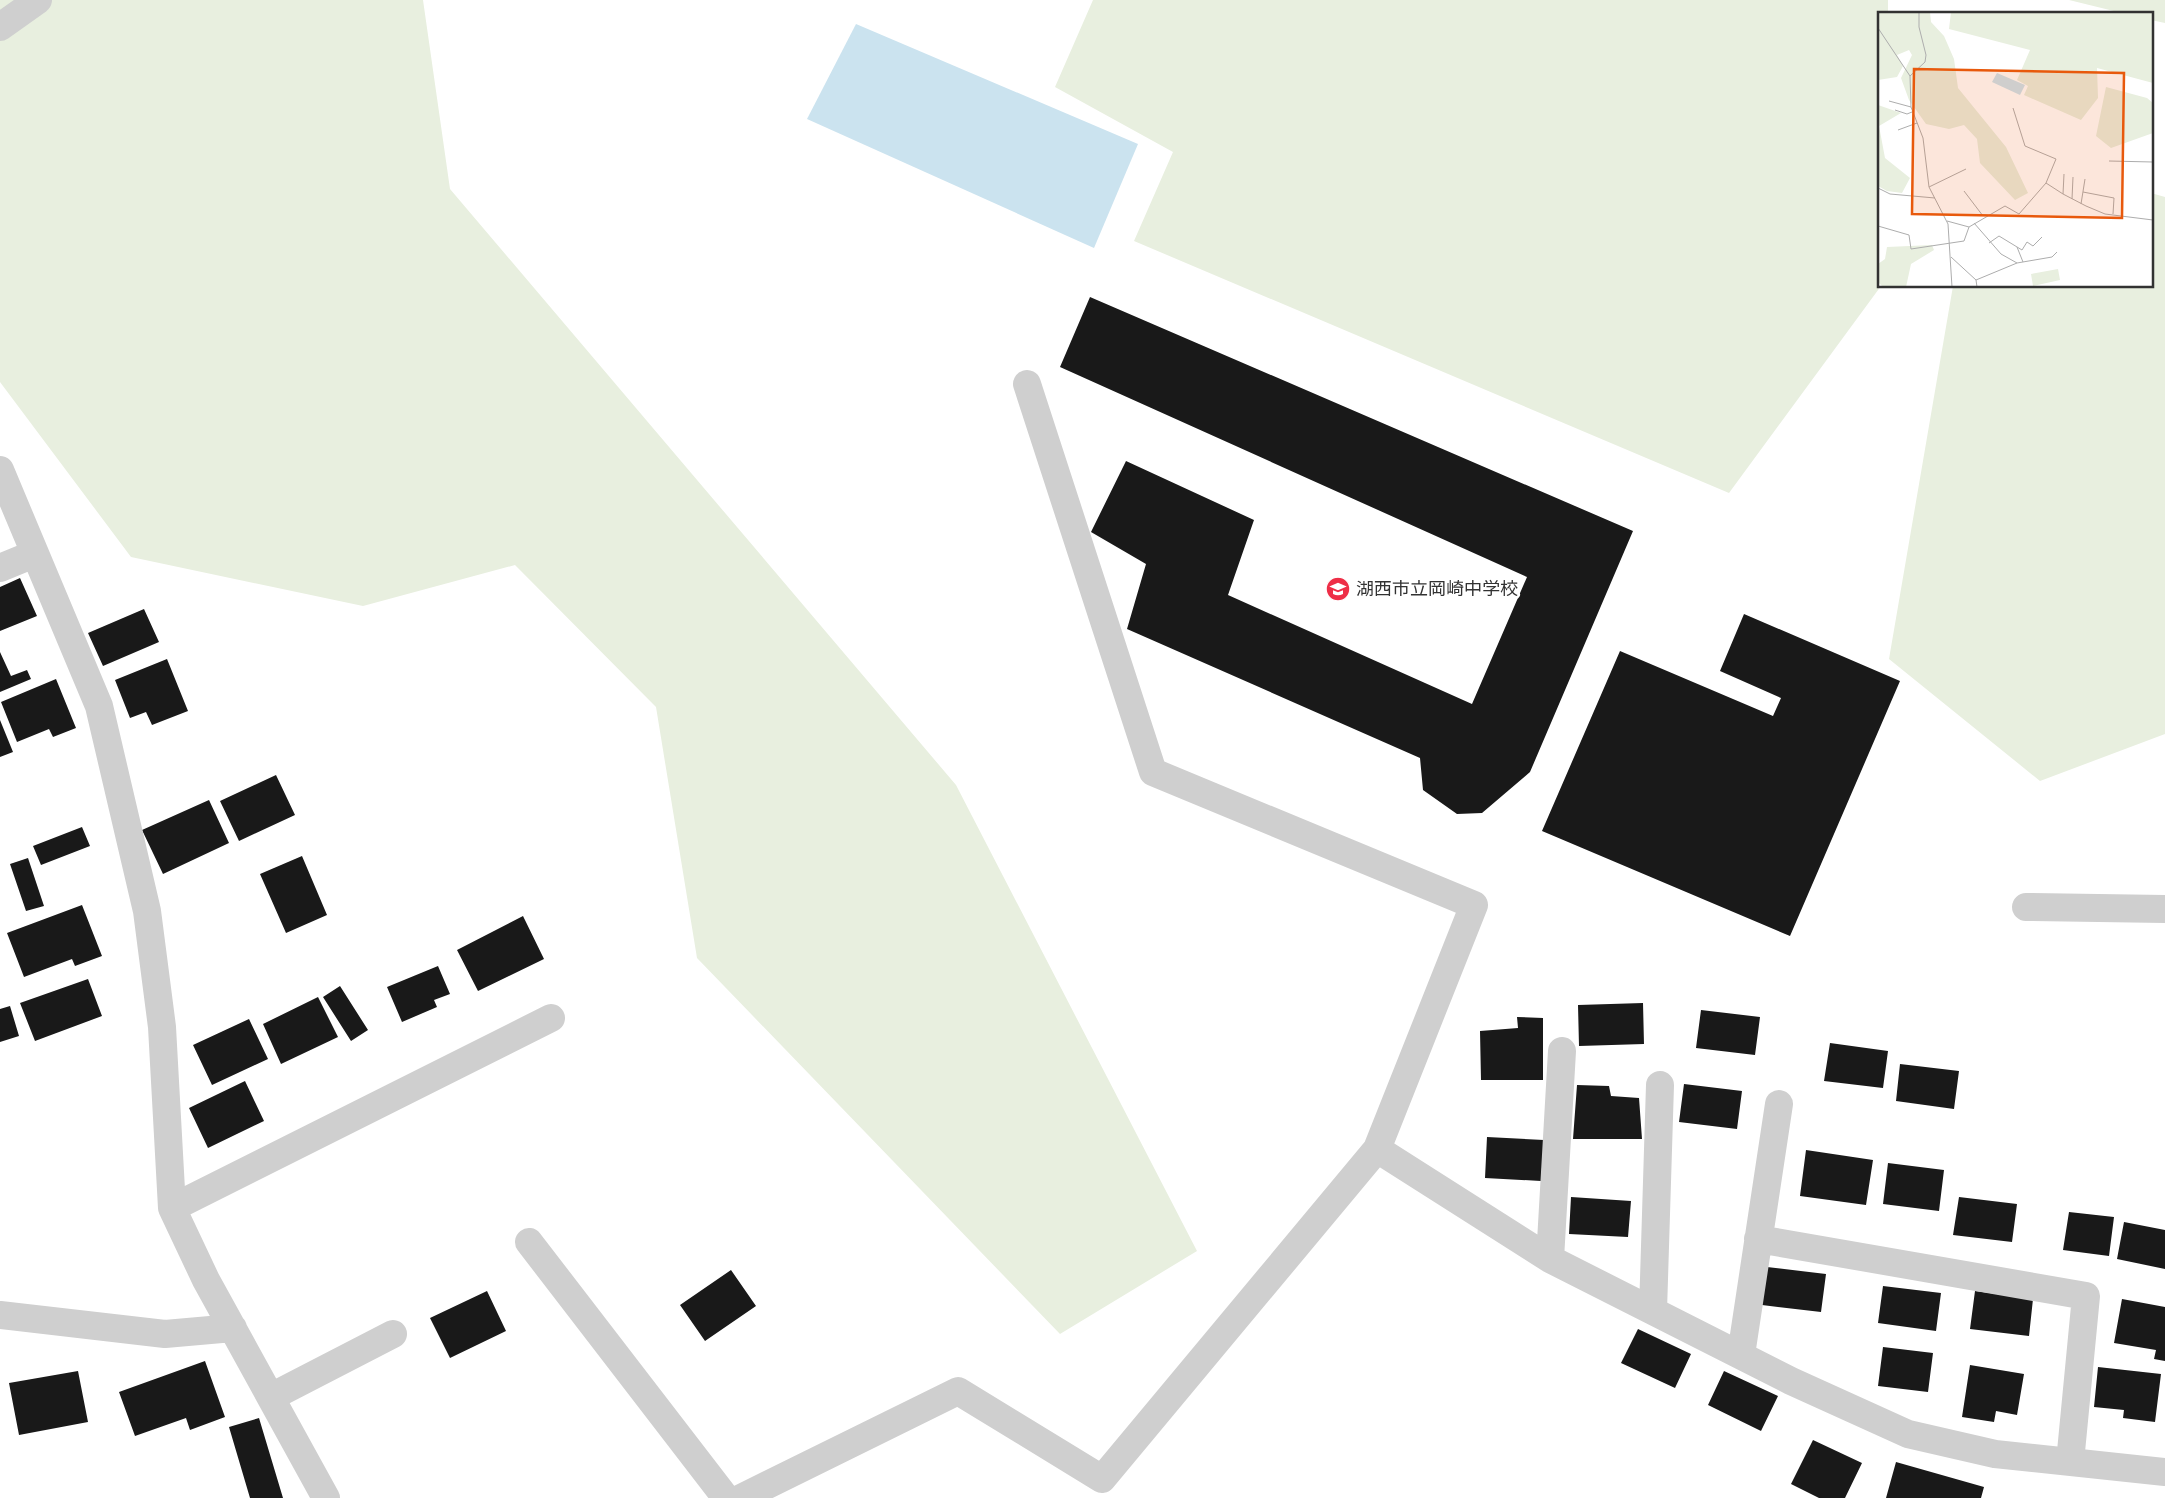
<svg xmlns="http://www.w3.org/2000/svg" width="2165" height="1498" font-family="'Noto Sans','Noto Sans JP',sans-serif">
  <rect width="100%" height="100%" fill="#fff"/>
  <!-- green -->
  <path fill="#e8efdf" d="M 0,0 L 423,0 L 450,189 L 956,785 L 1197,1251 L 1060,1334 L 697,958 L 656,707 L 515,565 L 363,606 L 131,557 L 0,382 Z
    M 1093,0 L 1888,0 L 1888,14 L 1879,14 L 1879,286 L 1881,286 L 1729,493 L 1134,241 L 1173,152 L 1055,87 Z
    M 2069,0 L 2165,0 L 2165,23 L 2151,20 L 2151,14 L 2126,14 Z
    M 2151,193 L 2165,197 L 2165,734 L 2040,781 L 1889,659 L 1953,286 L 2151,286 Z"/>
  <!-- water -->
  <path fill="#cbe3ef" d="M 856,24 L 1138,144 L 1094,248 L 807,119 Z"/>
  <!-- building -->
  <path fill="#191919" d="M 1090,297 L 1633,531 L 1530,772 L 1482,813 L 1457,814 L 1423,790 L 1420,758 L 1127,629 L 1146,564 L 1091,532 L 1126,461 L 1254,520 L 1228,595 L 1472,704 L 1527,577 L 1060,367 Z
    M 20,578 L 37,616 L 0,631 L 0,587 Z
    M 144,609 L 159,642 L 103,666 L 88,633 Z
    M 1744,614 L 1900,681 L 1790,936 L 1542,831 L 1620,651 L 1773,716 L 1781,698 L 1720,671 Z
    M 0,652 L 11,676 L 27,670 L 31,679 L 0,692 Z
    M 167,659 L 188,711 L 152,725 L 146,712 L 130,718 L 115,680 Z
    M 56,679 L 76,728 L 53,737 L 49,729 L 17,742 L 1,702 Z
    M 0,720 L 13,752 L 0,757 Z
    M 276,775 L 295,815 L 239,841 L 220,801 Z
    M 209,800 L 229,843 L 163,874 L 142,830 Z
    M 82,827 L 90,846 L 41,865 L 33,846 Z
    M 302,856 L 327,915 L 286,933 L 260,874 Z
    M 28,858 L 44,906 L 26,911 L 10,864 Z
    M 82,905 L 102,956 L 75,966 L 72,959 L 24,977 L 7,933 Z
    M 523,916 L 544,959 L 478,991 L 457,950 Z
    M 438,966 L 450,994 L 434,1000 L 437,1007 L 402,1022 L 387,987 Z
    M 88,979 L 102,1016 L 35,1041 L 20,1003 Z
    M 340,986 L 368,1030 L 351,1041 L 323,997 Z
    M 318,997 L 338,1037 L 281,1064 L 263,1024 Z
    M 1643,1003 L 1644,1044 L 1579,1046 L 1578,1005 Z
    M 10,1006 L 19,1036 L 0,1042 L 0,1009 Z
    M 1701,1010 L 1760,1017 L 1755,1055 L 1696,1048 Z
    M 1517,1017 L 1543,1018 L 1543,1080 L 1481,1080 L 1480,1031 L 1518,1028 Z
    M 249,1019 L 268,1059 L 212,1085 L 193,1045 Z
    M 1830,1043 L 1888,1051 L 1883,1088 L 1824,1081 Z
    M 1900,1064 L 1959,1071 L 1954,1109 L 1896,1101 Z
    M 245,1081 L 264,1121 L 208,1148 L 189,1108 Z
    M 1684,1084 L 1742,1091 L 1737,1129 L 1679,1122 Z
    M 1577,1085 L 1609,1086 L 1611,1096 L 1639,1098 L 1642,1139 L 1573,1139 Z
    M 1487,1137 L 1544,1140 L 1541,1181 L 1485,1178 Z
    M 1806,1150 L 1873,1160 L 1866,1205 L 1800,1196 Z
    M 1888,1163 L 1944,1170 L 1939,1211 L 1883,1204 Z
    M 1571,1197 L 1631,1201 L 1628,1237 L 1569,1234 Z
    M 1959,1197 L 2017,1204 L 2012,1242 L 1953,1235 Z
    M 2069,1212 L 2114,1217 L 2109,1256 L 2063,1250 Z
    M 2124,1222 L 2165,1230 L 2165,1269 L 2117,1259 Z
    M 1767,1267 L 1826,1274 L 1821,1312 L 1762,1305 Z
    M 731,1270 L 756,1306 L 705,1341 L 680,1305 Z
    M 1883,1286 L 1941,1293 L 1936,1331 L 1878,1323 Z
    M 487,1291 L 506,1331 L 450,1358 L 430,1318 Z
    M 1975,1291 L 2033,1299 L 2029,1336 L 1970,1329 Z
    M 2122,1299 L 2165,1307 L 2165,1361 L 2154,1359 L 2156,1350 L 2114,1343 Z
    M 1638,1329 L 1691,1354 L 1675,1388 L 1621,1363 Z
    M 1883,1347 L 1933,1353 L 1928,1392 L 1878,1386 Z
    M 205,1361 L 225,1417 L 190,1430 L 186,1418 L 135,1436 L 119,1392 Z
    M 1970,1365 L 2024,1374 L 2017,1415 L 1996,1411 L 1994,1422 L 1962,1417 Z
    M 2098,1367 L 2161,1374 L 2155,1422 L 2123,1418 L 2124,1410 L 2094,1407 Z
    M 78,1371 L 88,1422 L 19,1435 L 9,1383 Z
    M 1724,1371 L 1778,1396 L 1761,1431 L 1708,1405 Z
    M 259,1418 L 283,1498 L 250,1498 L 229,1427 Z
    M 1813,1440 L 1862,1463 L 1845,1498 L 1819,1498 L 1791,1484 Z
    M 1896,1462 L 1984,1487 L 1981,1498 L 1886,1498 Z"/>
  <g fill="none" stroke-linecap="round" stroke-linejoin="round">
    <!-- minor -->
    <path stroke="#cfcfcf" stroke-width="28" d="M 0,27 L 38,0
      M 1027,384 L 1153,772 L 1474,905 L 1377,1149 L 1550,1259
      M 0,470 L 99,706 L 147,911 L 162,1027 L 172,1208 L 206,1280 L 326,1498
      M 0,568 L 34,554
      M 2026,907 L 2165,909
      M 1562,1051 L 1550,1259 L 1791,1381 L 1908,1434 L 1995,1454 L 2165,1472
      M 172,1208 L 551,1018
      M 1758,1239 L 2086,1296 L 2070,1462
      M 529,1242 L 726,1498
      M 1653,1311 L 1660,1085
      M 0,1315 L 165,1334 L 233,1328
      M 1741,1355 L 1779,1104
      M 271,1397 L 393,1334
      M 741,1498 L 958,1391 L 1102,1479 L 1377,1149"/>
  </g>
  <!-- icons -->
  <defs>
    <g id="school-disc" transform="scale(1.25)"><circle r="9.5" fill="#ee2e47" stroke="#fff"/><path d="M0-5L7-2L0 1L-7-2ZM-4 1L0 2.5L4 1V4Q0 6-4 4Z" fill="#fff"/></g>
  </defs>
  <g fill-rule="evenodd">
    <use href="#school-disc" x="1338" y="589"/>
  </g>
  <g text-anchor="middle" stroke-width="5" stroke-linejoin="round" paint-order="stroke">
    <!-- poi labels -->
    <g font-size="18" fill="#323232" stroke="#fff" text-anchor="start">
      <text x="1356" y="595">湖西市立岡崎中学校</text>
    </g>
  </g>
  <!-- overview -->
  <g transform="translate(1878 12)">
    <rect width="275" height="275" fill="#fff"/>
    <path d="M 0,0 L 52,0 L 53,10 L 66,24 L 76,47 L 80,76 L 128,135 L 150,181 L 137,188 L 102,151 L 99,127 L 86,113 L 71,117 L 48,112 L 31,88 L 23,66 L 34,43 L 31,38 L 19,43 L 25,54 L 19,65 L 0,68 ZM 73,0 L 275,0 L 275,71 L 219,56 L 220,86 L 203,108 L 146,83 L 150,74 L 139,68 L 152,38 L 71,17 ZM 228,75 L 269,86 L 275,91 L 275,121 L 233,136 L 218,124 ZM 0,93 L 23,101 L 1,114 L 7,146 L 32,166 L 24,181 L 9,179 L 0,174 ZM 54,233 L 56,238 L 33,252 L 28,275 L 5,275 L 0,270 L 0,252 L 7,247 L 9,235 ZM 180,257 L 182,268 L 155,274 L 153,262 Z" fill="#e8efdf"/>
    <path d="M 119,61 L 147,73 L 142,83 L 114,70 Z" fill="#cbe3ef"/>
    <path fill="none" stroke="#adadad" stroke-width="1" d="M 41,0 L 41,15 L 48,43 L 47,50 L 32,64 L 33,95 L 45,126 L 51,175 L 70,212 L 74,275M 0,16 L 32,64M 11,89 L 33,95M 135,96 L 147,134 L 178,147 L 168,171 L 185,182M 17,98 L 29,102 L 34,100M 20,118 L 39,111M 231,149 L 275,150M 186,162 L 185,182 L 208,194 L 227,202 L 275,208M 51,175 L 88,157M 0,176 L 12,182 L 57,186M 86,179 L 105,204M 205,180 L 236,186 L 235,202M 194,187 L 195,165M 203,192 L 207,167M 69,209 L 91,215 L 127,194 L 141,202 L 168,171M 96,211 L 123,242 L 139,251 L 174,245 L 179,240M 0,214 L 31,223 L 33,237 L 86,229 L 91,215M 111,231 L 121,224 L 144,238 L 149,230 L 155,234 L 164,225M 139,235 L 145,250M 73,245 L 98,268M 99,275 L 98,268 L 139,251"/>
    <path fill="#e8590c" fill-opacity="0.15" stroke="#e8590c" stroke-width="2.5" d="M 36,57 L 246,61 L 244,206 L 34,202 Z"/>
    <rect width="275" height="275" fill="none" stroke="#323232" stroke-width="2.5"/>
  </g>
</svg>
